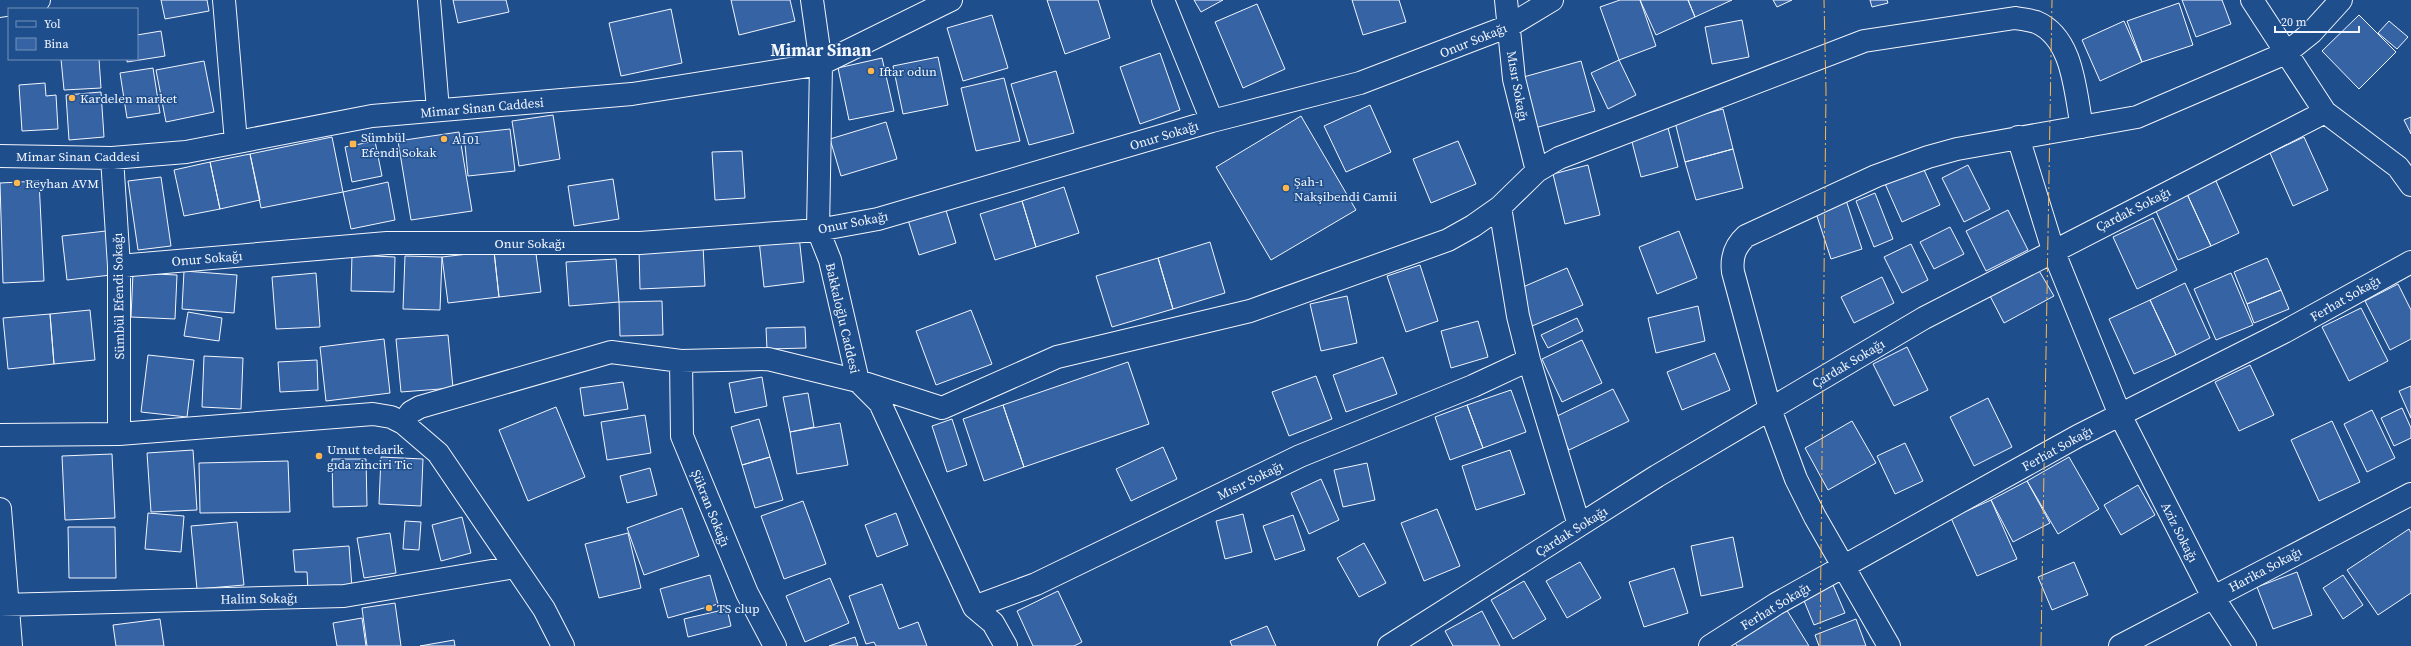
<svg xmlns="http://www.w3.org/2000/svg" width="2411" height="646" font-family="'Source Serif 4',serif">
  <rect width="100%" height="100%" fill="#1f4e8c"/>
  <!-- building -->
  <path fill="#3563a3" stroke="#f2f6ff" d="M 161,0 L 207,0 L 209,11 L 165,19 Z
    M 453,0 L 506,0 L 509,12 L 458,23 Z
    M 731,0 L 790,0 L 795,21 L 739,35 Z
    M 1047,0 L 1098,0 L 1110,38 L 1065,54 Z
    M 1194,0 L 1223,0 L 1201,12 Z
    M 1352,0 L 1399,0 L 1406,22 L 1363,35 Z
    M 1620,0 L 1640,0 L 1656,46 L 1619,60 L 1600,7 Z
    M 1640,0 L 1688,0 L 1695,17 L 1656,35 Z
    M 1688,0 L 1732,0 L 1695,17 Z
    M 1773,0 L 1792,0 L 1777,7 Z
    M 1870,0 L 1887,0 L 1888,3 L 1872,7 Z
    M 2182,0 L 2222,0 L 2231,24 L 2196,37 Z
    M 2179,3 L 2193,45 L 2142,62 L 2127,21 Z
    M 1257,4 L 1285,69 L 1243,88 L 1215,22 Z
    M 671,9 L 682,63 L 621,76 L 609,23 Z
    M 992,15 L 1008,68 L 963,81 L 947,28 Z
    M 2359,15 L 2396,52 L 2359,89 L 2322,51 Z
    M 1742,20 L 1749,57 L 1712,64 L 1705,27 Z
    M 2124,21 L 2142,62 L 2100,81 L 2082,40 Z
    M 2389,21 L 2408,37 L 2397,49 L 2378,33 Z
    M 161,31 L 165,56 L 127,62 L 127,59 L 137,59 L 137,35 Z
    M 1160,53 L 1180,110 L 1140,124 L 1120,67 Z
    M 938,57 L 948,105 L 903,114 L 893,66 Z
    M 882,58 L 894,111 L 849,120 L 838,68 Z
    M 61,59 L 99,59 L 101,88 L 64,90 Z
    M 1619,60 L 1636,95 L 1608,109 L 1591,73 Z
    M 204,61 L 214,112 L 166,122 L 156,70 Z
    M 1581,61 L 1595,111 L 1535,128 L 1520,78 Z
    M 153,68 L 160,113 L 127,118 L 120,73 Z
    M 1056,71 L 1074,133 L 1029,145 L 1011,84 Z
    M 1004,78 L 1020,141 L 976,151 L 961,88 Z
    M 45,83 L 46,96 L 56,95 L 58,129 L 22,131 L 19,85 Z
    M 101,92 L 104,137 L 69,140 L 66,95 Z
    M 1370,105 L 1391,152 L 1346,172 L 1324,126 Z
    M 1723,109 L 1733,149 L 1685,162 L 1675,122 Z
    M 553,115 L 560,159 L 519,166 L 512,121 Z
    M 1301,116 L 1356,210 L 1271,260 L 1216,167 Z
    M 2411,117 L 2411,134 L 2404,120 Z
    M 886,122 L 897,159 L 841,176 L 830,139 Z
    M 1668,128 L 1678,167 L 1641,177 L 1631,138 Z
    M 510,129 L 515,171 L 468,176 L 464,134 Z
    M 459,132 L 472,211 L 411,220 L 398,141 Z
    M 332,137 L 343,192 L 261,208 L 250,154 Z
    M 2304,137 L 2328,190 L 2293,206 L 2270,153 Z
    M 375,141 L 382,176 L 352,182 L 345,147 Z
    M 1458,141 L 1476,184 L 1431,203 L 1413,159 Z
    M 1733,149 L 1743,188 L 1696,200 L 1685,162 Z
    M 742,151 L 745,198 L 715,200 L 712,152 Z
    M 250,154 L 260,200 L 220,209 L 210,162 Z
    M 1920,161 L 1940,205 L 1902,222 L 1882,177 Z
    M 210,162 L 220,209 L 184,216 L 174,170 Z
    M 1588,165 L 1600,215 L 1565,224 L 1553,174 Z
    M 1968,165 L 1990,209 L 1964,222 L 1942,178 Z
    M 161,177 L 171,246 L 138,250 L 128,181 Z
    M 613,179 L 619,219 L 574,226 L 568,186 Z
    M 39,181 L 44,281 L 3,283 L 0,183 Z
    M 2216,181 L 2239,233 L 2211,246 L 2187,194 Z
    M 388,182 L 395,220 L 351,229 L 343,192 Z
    M 1064,187 L 1079,233 L 1036,247 L 1022,201 Z
    M 1875,193 L 1893,239 L 1874,247 L 1856,201 Z
    M 2187,194 L 2211,246 L 2178,260 L 2155,209 Z
    M 1845,197 L 1862,249 L 1831,259 L 1814,207 Z
    M 1022,201 L 1036,247 L 995,260 L 980,214 Z
    M 945,207 L 956,243 L 919,255 L 908,220 Z
    M 2008,210 L 2028,250 L 1986,271 L 1966,231 Z
    M 2153,218 L 2177,270 L 2137,289 L 2113,237 Z
    M 1950,227 L 1964,254 L 1934,269 L 1920,242 Z
    M 106,231 L 111,275 L 67,280 L 62,236 Z
    M 1679,231 L 1697,278 L 1657,294 L 1639,247 Z
    M 799,236 L 804,282 L 764,287 L 759,240 Z
    M 1210,242 L 1225,293 L 1173,309 L 1158,258 Z
    M 1911,244 L 1928,280 L 1902,293 L 1884,257 Z
    M 703,245 L 705,286 L 640,289 L 639,248 Z
    M 535,246 L 541,292 L 499,297 L 494,251 Z
    M 494,251 L 499,297 L 448,303 L 442,257 Z
    M 352,255 L 395,257 L 394,292 L 351,291 Z
    M 405,256 L 442,257 L 440,310 L 403,309 Z
    M 1158,258 L 1173,309 L 1112,327 L 1096,276 Z
    M 2267,258 L 2281,290 L 2247,304 L 2234,272 Z
    M 616,259 L 619,302 L 569,306 L 566,262 Z
    M 1420,265 L 1438,321 L 1406,332 L 1387,276 Z
    M 1567,268 L 1583,305 L 1532,326 L 1516,290 Z
    M 2038,269 L 2054,296 L 2004,323 L 1990,296 Z
    M 184,271 L 237,275 L 234,313 L 182,309 Z
    M 133,273 L 177,275 L 175,319 L 131,317 Z
    M 316,273 L 320,327 L 276,329 L 272,277 Z
    M 2231,273 L 2253,325 L 2216,340 L 2194,289 Z
    M 1882,277 L 1894,303 L 1854,323 L 1841,297 Z
    M 2185,283 L 2210,338 L 2176,355 L 2150,300 Z
    M 2398,284 L 2411,310 L 2411,339 L 2390,350 L 2365,301 Z
    M 2281,290 L 2289,309 L 2254,323 L 2247,304 Z
    M 1347,296 L 1357,343 L 1321,351 L 1310,304 Z
    M 2150,300 L 2176,355 L 2134,374 L 2109,319 Z
    M 662,301 L 663,335 L 620,336 L 619,302 Z
    M 1698,306 L 1705,341 L 1656,353 L 1648,318 Z
    M 2361,308 L 2388,361 L 2349,381 L 2322,327 Z
    M 90,310 L 95,360 L 54,364 L 50,314 Z
    M 971,310 L 992,364 L 936,385 L 916,331 Z
    M 188,312 L 222,318 L 219,341 L 184,336 Z
    M 50,314 L 54,364 L 8,369 L 3,318 Z
    M 1577,318 L 1583,331 L 1548,348 L 1541,335 Z
    M 1478,321 L 1488,357 L 1451,368 L 1441,331 Z
    M 805,327 L 806,348 L 767,349 L 766,328 Z
    M 448,335 L 453,388 L 401,392 L 396,339 Z
    M 384,339 L 390,393 L 326,401 L 320,347 Z
    M 1582,340 L 1602,383 L 1562,402 L 1542,359 Z
    M 1907,347 L 1928,390 L 1894,406 L 1873,364 Z
    M 1715,353 L 1730,390 L 1682,410 L 1667,372 Z
    M 148,355 L 194,360 L 187,417 L 141,412 Z
    M 204,356 L 243,358 L 241,409 L 202,407 Z
    M 1383,357 L 1397,394 L 1346,412 L 1333,375 Z
    M 317,360 L 318,390 L 280,392 L 278,362 Z
    M 1128,362 L 1149,424 L 1024,467 L 1003,405 Z
    M 2250,365 L 2274,415 L 2239,431 L 2215,382 Z
    M 1316,376 L 1332,419 L 1289,436 L 1272,392 Z
    M 762,377 L 767,406 L 735,413 L 729,383 Z
    M 623,382 L 628,409 L 584,416 L 580,388 Z
    M 2411,386 L 2411,418 L 2399,391 Z
    M 1613,389 L 1629,421 L 1569,450 L 1553,418 Z
    M 1511,390 L 1526,432 L 1483,448 L 1467,405 Z
    M 808,393 L 814,427 L 790,432 L 783,397 Z
    M 1988,398 L 2012,447 L 1974,466 L 1950,417 Z
    M 1003,405 L 1024,467 L 984,481 L 963,419 Z
    M 1467,405 L 1483,448 L 1450,460 L 1435,417 Z
    M 556,407 L 585,477 L 528,501 L 499,430 Z
    M 2402,408 L 2411,428 L 2411,438 L 2394,446 L 2381,418 Z
    M 2372,410 L 2395,458 L 2367,472 L 2344,424 Z
    M 645,415 L 651,453 L 607,460 L 601,422 Z
    M 759,419 L 770,457 L 742,465 L 731,427 Z
    M 952,419 L 967,465 L 947,472 L 932,426 Z
    M 1852,421 L 1876,463 L 1828,490 L 1805,448 Z
    M 2332,421 L 2360,482 L 2319,501 L 2291,440 Z
    M 840,423 L 848,465 L 797,474 L 790,432 Z
    M 1905,443 L 1923,481 L 1895,494 L 1877,456 Z
    M 1163,447 L 1177,479 L 1131,501 L 1116,469 Z
    M 193,450 L 197,510 L 151,512 L 147,453 Z
    M 1510,450 L 1525,494 L 1476,510 L 1462,466 Z
    M 112,454 L 115,518 L 65,520 L 62,456 Z
    M 381,457 L 423,459 L 421,506 L 379,504 Z
    M 770,457 L 783,500 L 755,508 L 742,465 Z
    M 2069,457 L 2099,509 L 2058,534 L 2027,481 Z
    M 332,459 L 366,459 L 367,506 L 333,507 Z
    M 288,461 L 290,512 L 200,513 L 199,463 Z
    M 1367,463 L 1375,500 L 1343,507 L 1334,470 Z
    M 650,468 L 657,495 L 627,503 L 620,476 Z
    M 1321,479 L 1339,520 L 1309,534 L 1291,493 Z
    M 2027,481 L 2050,523 L 2013,542 L 1991,500 Z
    M 2138,485 L 2155,515 L 2121,535 L 2104,505 Z
    M 1991,500 L 2017,559 L 1977,576 L 1951,518 Z
    M 803,501 L 826,564 L 784,579 L 761,516 Z
    M 682,508 L 699,556 L 644,575 L 627,528 Z
    M 1437,509 L 1460,566 L 1424,581 L 1401,523 Z
    M 148,513 L 184,516 L 181,552 L 145,549 Z
    M 896,513 L 908,545 L 877,557 L 865,525 Z
    M 1243,514 L 1252,552 L 1225,559 L 1216,521 Z
    M 1293,515 L 1305,550 L 1275,560 L 1263,526 Z
    M 462,517 L 471,553 L 441,561 L 432,525 Z
    M 405,521 L 421,522 L 419,550 L 403,549 Z
    M 237,522 L 244,585 L 197,589 L 191,526 Z
    M 68,527 L 115,527 L 116,578 L 69,578 Z
    M 2409,529 L 2411,533 L 2411,593 L 2378,615 L 2347,570 Z
    M 390,533 L 396,573 L 364,578 L 357,538 Z
    M 628,533 L 641,588 L 599,598 L 585,544 Z
    M 1733,537 L 1743,587 L 1701,596 L 1691,546 Z
    M 1364,543 L 1386,583 L 1359,597 L 1337,558 Z
    M 349,546 L 352,588 L 308,591 L 307,572 L 295,572 L 293,550 Z
    M 1580,562 L 1601,598 L 1567,618 L 1546,581 Z
    M 2074,562 L 2088,595 L 2052,610 L 2038,577 Z
    M 1674,568 L 1688,613 L 1644,627 L 1629,582 Z
    M 2297,572 L 2312,615 L 2273,629 L 2257,587 Z
    M 710,575 L 718,604 L 668,618 L 660,589 Z
    M 2343,575 L 2363,605 L 2343,619 L 2323,588 Z
    M 830,578 L 849,623 L 805,642 L 786,596 Z
    M 1830,578 L 1845,613 L 1814,625 L 1800,591 Z
    M 1524,581 L 1546,619 L 1513,639 L 1491,600 Z
    M 882,584 L 899,629 L 918,622 L 927,646 L 876,646 L 874,642 L 866,644 L 849,596 Z
    M 1058,591 L 1082,642 L 1074,646 L 1033,646 L 1017,611 Z
    M 395,603 L 401,646 L 367,646 L 362,608 Z
    M 1783,604 L 1809,646 L 1737,646 L 1731,636 Z
    M 727,609 L 731,626 L 688,637 L 684,619 Z
    M 1482,611 L 1500,646 L 1453,646 L 1445,631 Z
    M 362,618 L 366,646 L 337,646 L 333,623 Z
    M 160,619 L 164,646 L 116,646 L 113,625 Z
    M 1856,619 L 1866,646 L 1819,646 L 1815,635 Z
    M 1267,626 L 1276,646 L 1232,646 L 1230,641 Z
    M 855,637 L 858,646 L 829,646 Z
    M 454,640 L 455,646 L 420,646 Z"/>
  <g fill="none" stroke-linecap="round" stroke-linejoin="round">
    <!-- minor casing -->
    <g stroke="#f2f6ff" stroke-width="24">
      <path id="minor" d="M 224,0 L 236,142
        M 429,0 L 438,110
        M 812,0 L 821,64 L 818,230 L 830,260 L 858,381 L 880,403 L 974,607 L 993,623 L 1006,646
        M 1163,0 L 1212,121
        M 1506,0 L 1514,79 L 1537,171
        M 2252,0 L 2325,112 L 2398,167 L 2411,185
        M 0,6 L 39,0
        M 2018,137 L 2053,250 L 2120,415 L 2213,597 L 2245,646
        M 0,156 L 112,158 L 186,152 L 372,116 L 632,94 L 821,64 L 951,0
        M 112,158 L 119,266 L 119,434
        M 1500,207 L 1518,316 L 1529,360 L 1579,525
        M 119,266 L 387,243 L 640,243 L 818,230 L 878,219 L 1212,121 L 1360,83 L 1509,26 L 1552,0
        M 681,361 L 682,436 L 747,593 L 775,646
        M 403,423 L 411,412 L 420,407 L 611,352 L 681,361 L 768,359 L 858,381 L 942,408 L 1057,357 L 1250,311 L 1448,240 L 1473,226 L 1500,207 L 1537,171 L 1559,158 L 1864,41 L 2015,18 C 2022,19 2030,20 2036,22 C 2074,38 2075,93 2082,127
        M 0,435 L 119,434 L 373,414 L 391,417 L 403,423 L 438,453 L 544,609 L 563,646
        M 0,509 L 11,646
        M 0,605 L 344,596 L 515,567
        M 974,607 L 1036,584 L 1300,456 L 1473,386 L 1529,360
        M 1389,646 L 1657,476 L 1924,318 L 2325,112
        M 1710,646 L 1776,604 L 2078,436 L 2284,332 L 2411,262
        M 1889,646 L 1815,517 L 1796,479 L 1770,409 L 1733,272 C 1731,257 1735,246 1746,236 L 1876,176 L 1928,157 L 1957,149 L 2137,117 L 2286,53 L 2311,33 L 2341,0
        M 2120,646 L 2411,494"/>
    </g>
    <!-- minor -->
    <use href="#minor" stroke="#1f4e8c" stroke-width="22"/>
    <!-- power -->
    <path stroke="#ffb74d" stroke-width="1" stroke-dasharray="14 3 2 3" stroke-linecap="butt" d="M 1820,646 L 1826,92 L 1824,0
      M 2041,646 L 2052,0"/>
  </g>
  <!-- markers -->
  <g fill="#ffb74d" stroke="#1f4e8c" stroke-width="1.5">
    <circle cx="871" cy="71" r="4"/>
    <circle cx="72" cy="98" r="4"/>
    <circle cx="444" cy="139" r="4"/>
    <rect x="349" y="140" width="8" height="8" rx="2"/>
    <circle cx="17" cy="183" r="4"/>
    <circle cx="1286" cy="188" r="4"/>
    <circle cx="319" cy="456" r="4"/>
    <circle cx="709" cy="608" r="4"/>
  </g>
  <g text-anchor="middle" stroke-width="3" stroke-linejoin="round" paint-order="stroke">
    <!-- street labels -->
    <g font-size="13" fill="#f2f6ff" stroke="#1f4e8c">
      <text transform="translate(1473 40) rotate(-22)" y="5">Onur Sokağı</text>
      <text transform="translate(1518 86) rotate(80)" y="5">Mısır Sokağı</text>
      <text transform="translate(482 107) rotate(-5)" y="5">Mimar Sinan Caddesi</text>
      <text transform="translate(1164 135) rotate(-17)" y="5">Onur Sokağı</text>
      <text x="78" y="161">Mimar Sinan Caddesi</text>
      <text transform="translate(2133 209) rotate(-27)" y="5">Çardak Sokağı</text>
      <text transform="translate(853 222) rotate(-11)" y="5">Onur Sokağı</text>
      <text x="530" y="248">Onur Sokağı</text>
      <text transform="translate(207 258) rotate(-5)" y="5">Onur Sokağı</text>
      <text transform="translate(118 296) rotate(-91)" y="5">Sümbül Efendi Sokağı</text>
      <text transform="translate(2345 298) rotate(-30)" y="5">Ferhat Sokağı</text>
      <text transform="translate(843 318) rotate(77)" y="5">Bakkaloğlu Caddesi</text>
      <text transform="translate(1848 363) rotate(-31)" y="5">Çardak Sokağı</text>
      <text transform="translate(2057 448) rotate(-29)" y="5">Ferhat Sokağı</text>
      <text transform="translate(1250 480) rotate(-26)" y="5">Mısır Sokağı</text>
      <text transform="translate(711 508) rotate(68)" y="5">Şükran Sokağı</text>
      <text transform="translate(1571 531) rotate(-32)" y="5">Çardak Sokağı</text>
      <text transform="translate(2180 532) rotate(63)" y="5">Aziz Sokağı</text>
      <text transform="translate(2265 569) rotate(-28)" y="5">Harika Sokağı</text>
      <text transform="translate(259 598) rotate(-1)" y="5">Halim Sokağı</text>
      <text transform="translate(1775 606) rotate(-31)" y="5">Ferhat Sokağı</text>
    </g>
    <!-- poi labels -->
    <g font-size="13" fill="#f2f6ff" stroke="#1f4e8c" text-anchor="start">
      <text x="879" y="76">Iftar odun</text>
      <text x="80" y="103">Kardelen market</text>
      <text x="361" y="142">Sümbül<tspan x="361" dy="15">Efendi Sokak</tspan></text>
      <text x="452" y="144">A101</text>
      <text x="1294" y="186">Şah-ı<tspan x="1294" dy="15">Nakşibendi Camii</tspan></text>
      <text x="25" y="188">Reyhan AVM</text>
      <text x="327" y="454">Umut tedarik<tspan x="327" dy="15">gıda zinciri Tic</tspan></text>
      <text x="717" y="613">TS clup</text>
    </g>
    <!-- district labels -->
    <g font-size="17" font-weight="bold" fill="#f2f6ff" stroke="#1f4e8c">
      <text x="821" y="56">Mimar Sinan</text>
    </g>
  </g>
  <!-- legend -->
  <rect x="8" y="8" width="130" height="52" fill="#1f4e8c" stroke="#7391ba"/>
  <rect x="16" y="21" width="20" height="6" fill="#1f4e8c" stroke="#7391ba"/>
  <text x="44" y="28" font-size="12" fill="#f2f6ff">Yol</text>
  <rect x="16" y="38" width="20" height="12" fill="#3563a3" stroke="#7391ba"/>
  <text x="44" y="48" font-size="12" fill="#f2f6ff">Bina</text>
  <!-- scale -->
  <path d="M2275 26v6h84v-6" fill="none" stroke="#f2f6ff" stroke-width="2"/>
  <text x="2281" y="26" font-size="12" fill="#f2f6ff" stroke="#1f4e8c" stroke-width="3" paint-order="stroke">20 m</text>
</svg>
